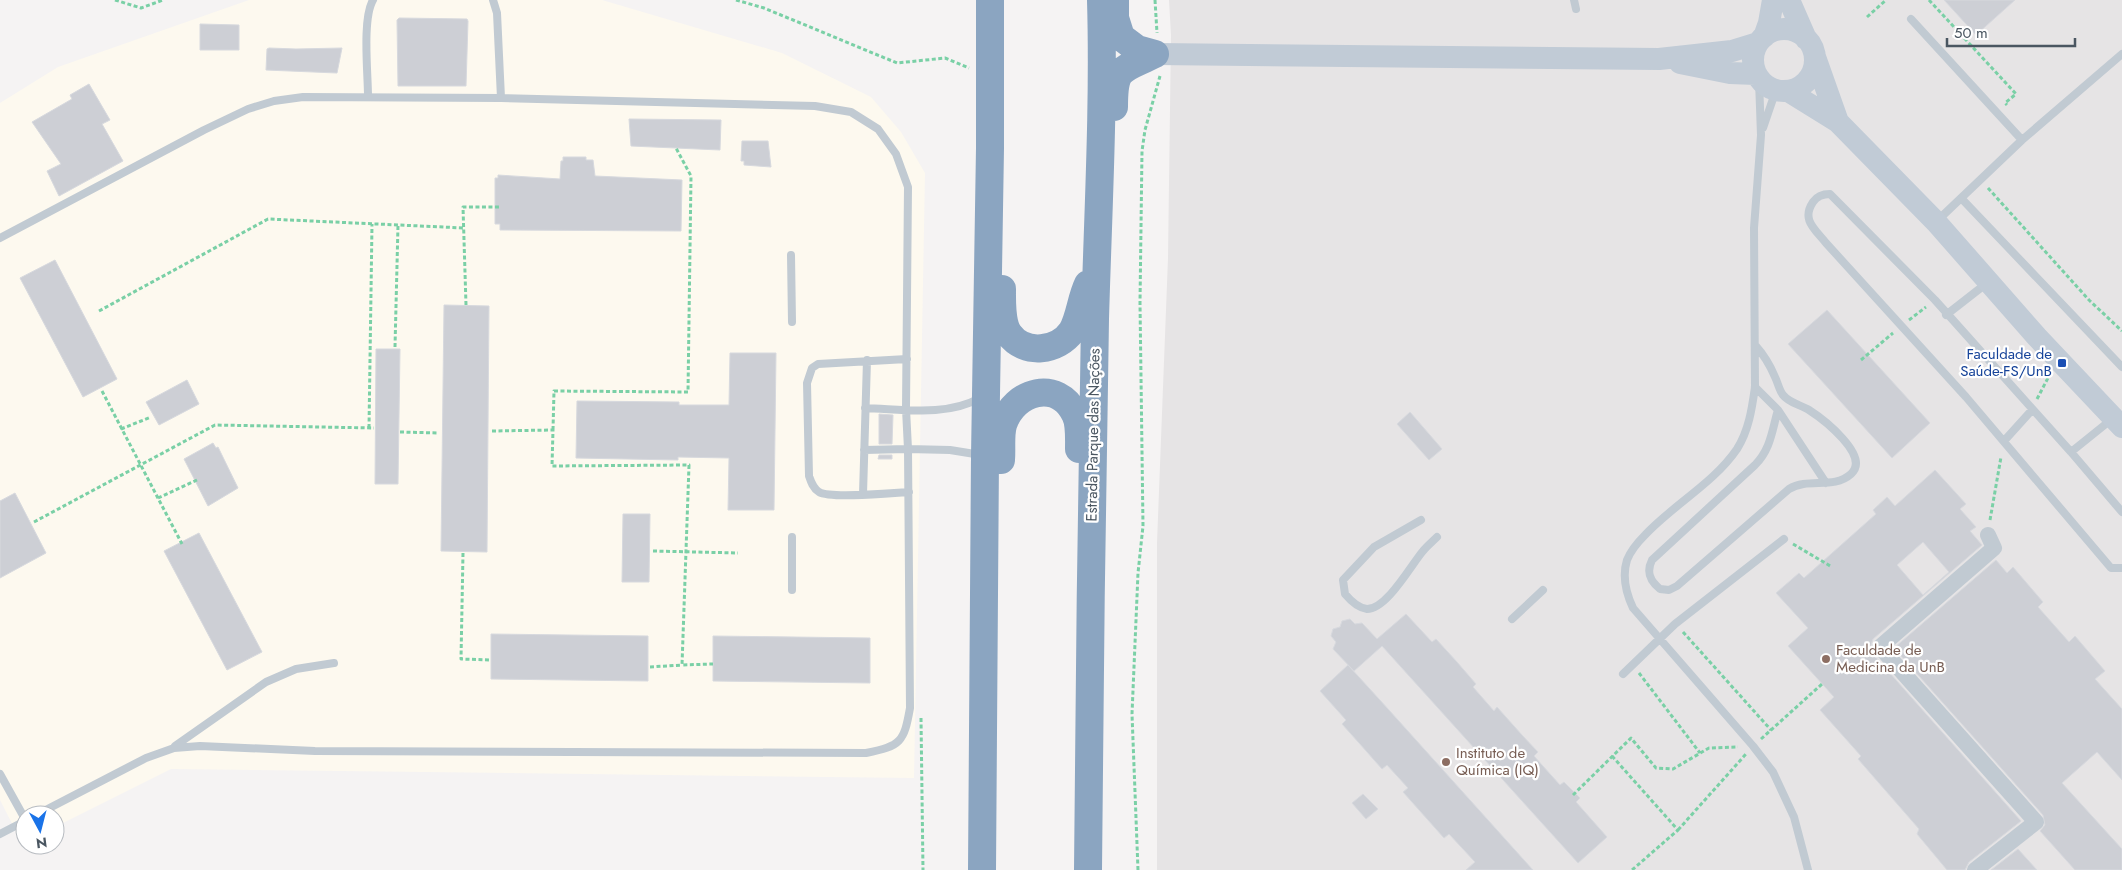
<svg xmlns="http://www.w3.org/2000/svg" width="2122" height="870" font-family="Jost,sans-serif">
  <rect width="100%" height="100%" fill="#f5f3f3"/>
  <!-- commercial -->
  <path fill="#fdf9ef" d="M 249,0 L 602,0 L 782,53 L 871,97 L 901,132 L 925,173 L 914,778 L 171,769 L 55,827 L 55,815 L 25,815 L 25,842 L 22,843 L 0,800 L 0,103 L 58,67 Z"/>
  <!-- education -->
  <path fill="#e6e4e5" d="M 1169,0 L 2122,0 L 2122,870 L 1157,870 L 1157,543 L 1168,258 L 1171,35 Z"/>
  <!-- building -->
  <path fill="#cdcfd5" stroke="#d7d9de" fill-rule="evenodd" d="M 1944,0 L 2015,0 L 1976,35 Z
    M 399,18 L 467,19 L 468,21 L 466,86 L 398,86 L 397,20 Z
    M 200,24 L 239,25 L 239,50 L 200,50 Z
    M 269,48 L 296,49 L 342,48 L 337,73 L 266,70 L 267,49 Z
    M 89,84 L 110,120 L 102,124 L 123,161 L 59,196 L 47,171 L 61,164 L 32,122 L 72,99 L 70,95 Z
    M 629,119 L 721,120 L 720,150 L 631,146 Z
    M 742,141 L 768,141 L 771,167 L 744,165 L 744,161 L 741,161 Z
    M 563,157 L 586,157 L 586,160 L 593,160 L 595,176 L 682,180 L 681,231 L 500,230 L 500,224 L 495,224 L 495,178 L 498,178 L 498,175 L 560,179 L 561,161 L 563,161 Z
    M 55,260 L 117,379 L 83,397 L 20,278 Z
    M 444,305 L 489,306 L 487,552 L 441,551 Z
    M 1827,310 L 1930,423 L 1892,458 L 1788,344 Z
    M 376,349 L 400,349 L 398,484 L 375,484 Z
    M 730,353 L 776,353 L 774,510 L 728,510 L 729,458 L 678,457 L 678,460 L 576,458 L 577,401 L 679,402 L 679,405 L 729,405 Z
    M 187,380 L 199,404 L 159,425 L 146,402 Z
    M 1410,412 L 1442,449 L 1429,460 L 1397,424 Z
    M 879,414 L 893,415 L 892,444 L 879,444 Z
    M 213,443 L 216,448 L 218,447 L 238,488 L 208,506 L 184,459 Z
    M 879,455 L 892,455 L 892,459 L 878,459 Z
    M 1935,470 L 1966,504 L 1960,509 L 1976,527 L 1970,531 L 1982,545 L 1873,639 L 1870,648 L 1873,654 L 2021,821 L 1969,862 L 1965,870 L 1947,870 L 1917,834 L 1919,829 L 1858,759 L 1861,756 L 1820,710 L 1834,697 L 1788,646 L 1808,628 L 1776,593 L 1799,573 L 1804,578 L 1876,514 L 1873,510 L 1887,497 L 1895,506 ZM 1923,542 L 1949,572 L 1923,595 L 1897,565 Z
    M 15,493 L 46,553 L 0,578 L 0,501 Z
    M 623,514 L 650,514 L 649,582 L 622,582 Z
    M 199,533 L 262,652 L 227,670 L 164,551 Z
    M 1996,560 L 2007,573 L 2013,567 L 2043,602 L 2038,607 L 2069,642 L 2075,636 L 2105,671 L 2095,679 L 2122,709 L 2122,780 L 2097,752 L 2062,783 L 2122,849 L 2122,870 L 2075,870 L 2040,831 L 2045,825 L 2043,815 L 1894,648 Z
    M 1406,614 L 1432,642 L 1436,639 L 1457,662 L 1476,684 L 1473,687 L 1494,711 L 1497,707 L 1522,735 L 1538,752 L 1534,756 L 1560,785 L 1564,782 L 1580,798 L 1576,802 L 1607,837 L 1578,863 L 1382,646 L 1354,671 L 1333,649 L 1336,642 L 1331,636 L 1333,629 L 1340,627 L 1342,621 L 1350,619 L 1355,624 L 1362,623 L 1377,639 Z
    M 491,634 L 648,636 L 648,681 L 491,679 Z
    M 713,636 L 870,638 L 870,683 L 713,681 Z
    M 1348,665 L 1389,710 L 1533,870 L 1466,870 L 1475,862 L 1449,834 L 1444,838 L 1403,792 L 1408,788 L 1387,765 L 1382,769 L 1359,743 L 1342,724 L 1346,720 L 1320,691 Z
    M 1363,794 L 1378,809 L 1366,819 L 1352,803 Z
    M 2018,849 L 2037,870 L 1991,870 Z"/>
  <g fill="none" stroke-linecap="round" stroke-linejoin="round">
    <!-- path -->
    <path stroke="#7ad0a6" stroke-width="3" stroke-dasharray="4 2.5" stroke-linecap="butt" d="M 115,0 L 141,8 L 163,0
      M 736,0 L 764,8 L 897,63 L 945,58 L 969,68
      M 1155,0 L 1157,33
      M 1929,0 L 2016,94 L 2005,103 L 2007,105
      M 1867,17 L 1886,0
      M 1988,188 L 2089,300 L 2122,331
      M 466,305 L 463,207 L 499,207
      M 99,311 L 268,219 L 464,228
      M 1909,320 L 1926,307
      M 395,347 L 398,225
      M 1861,360 L 1893,333
      M 102,391 L 182,544
      M 2037,399 L 2049,376
      M 369,428 L 372,224
      M 121,429 L 151,417
      M 553,430 L 554,391 L 688,392 L 691,176 L 676,148
      M 492,431 L 553,430 L 552,466 L 689,465 L 682,665 L 713,664
      M 400,432 L 439,433
      M 158,498 L 197,480
      M 1990,520 L 2001,457
      M 34,522 L 215,425 L 374,428
      M 1793,544 L 1832,567
      M 653,551 L 738,553
      M 463,553 L 461,659 L 491,660
      M 1683,632 L 1771,730
      M 650,667 L 682,665
      M 1639,673 L 1700,753
      M 921,718 L 923,870
      M 1761,739 L 1822,684
      M 1612,756 L 1678,830 L 1632,870
      M 1573,795 L 1631,738 L 1656,768 L 1673,769 L 1709,748 L 1738,747
      M 1678,830 L 1746,754
      M 1138,870 L 1132,714 L 1138,573 L 1143,526 L 1140,303 L 1142,151 L 1145,130 L 1160,76"/>
    <!-- lane -->
    <path stroke="#c1cad2" stroke-width="8" d="M 493,0 L 497,13 L 501,98
      M 1574,0 L 1576,9
      M 1911,19 L 2022,140
      M 1759,80 L 1761,135 L 1754,228 L 1755,387 C 1752,408 1749,430 1737,449 C 1714,483 1673,505 1645,535 C 1638,542 1631,550 1627,560 C 1622,576 1626,593 1633,608 L 1753,746 L 1773,772 L 1794,817 L 1808,870
      M 368,96 C 368,73 362,19 373,0
      M 1763,128 L 1776,90
      M 1961,198 L 2122,367
      M 1938,220 L 2022,140 L 2122,54
      M 0,238 L 204,130 L 248,109 L 274,101 L 303,97 L 501,98 L 815,106 L 851,112 L 878,129 L 896,154 L 908,187 L 906,409 L 908,449 L 864,450
      M 791,255 L 792,322
      M 1946,315 L 1987,283
      M 1755,345 C 1764,355 1770,365 1775,377 C 1778,383 1779,390 1783,395 C 1789,403 1801,405 1809,410 C 1823,419 1871,456 1851,474 C 1833,490 1809,477 1789,489 L 1677,586 L 1669,590 L 1660,589 C 1650,581 1646,572 1652,560 L 1755,465 C 1771,449 1772,430 1778,410 L 1755,387
      M 907,359 L 818,364 L 812,368 L 807,383 L 809,476 C 811,482 813,488 819,492 C 831,499 892,493 909,492
      M 865,408 C 902,409 946,417 980,398
      M 1778,410 L 1826,483
      M 2004,441 L 2032,410
      M 2071,452 L 2112,419
      M 863,494 L 867,360
      M 2122,512 L 2071,452 L 1935,300 L 1830,194 C 1822,194 1817,196 1813,202 C 1801,220 1815,229 1826,243 L 1966,397 L 2111,568 L 2122,568
      M 1421,520 L 1374,547 L 1343,580 L 1345,594 C 1350,600 1358,608 1367,609 C 1387,609 1411,565 1423,551 C 1427,546 1432,542 1437,537
      M 792,537 L 792,590
      M 1512,619 L 1543,590
      M 1623,674 L 1675,624 L 1784,539
      M 175,746 L 266,682 L 296,669 L 334,663
      M 0,774 L 25,819
      M 36,815 L 146,758 L 174,748 L 200,746 L 315,751 L 866,753 C 901,746 904,742 910,708 L 908,449 L 950,450 L 981,455
      M 0,834 L 25,821"/>
    <!-- street -->
    <path stroke="#c1cad2" stroke-width="16" d="M 1975,870 L 2036,822 L 1880,647 L 1994,548 L 1988,535"/>
    <!-- secondary -->
    <path stroke="#c1cbd6" stroke-width="22" d="M 1789,0 L 1806,39
      M1753 60a31 31 0 1 1 62 0a31 31 0 1 1-62 0Z
      M 1764,37 L 1769,23 L 1773,0
      M 1155,54 L 1659,59 L 1732,51 L 1758,43
      M 1815,57 L 1838,122
      M 1680,63 L 1730,73 L 1756,74
      M 1788,91 L 1838,122 L 1936,222 L 2037,337 L 2122,427"/>
    <!-- highway -->
    <path stroke="#8ba5c1" stroke-width="28" d="M 1115,1 L 1115,18 L 1121,37 L 1137,49 L 1155,54
      M 1114,107 C 1114,66 1121,71 1155,54
      M 1002,289 C 1002,303 1001,323 1009,334 C 1025,356 1058,351 1072,331 C 1080,317 1081,298 1088,284
      M 1001,460 C 1002,449 1000,435 1003,425 C 1014,390 1058,379 1075,414 C 1080,423 1079,439 1079,449
      M 982,870 L 985,456 L 990,148 L 990,0
      M 1088,870 C 1090,686 1091,503 1095,319 C 1098,213 1104,106 1101,0"/>
  </g>
  <!-- markers -->
  <rect fill="#1a4fb4" stroke="#fff" stroke-width="2" x="2057" y="358" width="10" height="10" rx="2.5"/>
  <g fill="#8d6e63" stroke="#fff" stroke-width="2">
    <circle cx="1826" cy="659" r="5"/>
    <circle cx="1446" cy="762" r="5"/>
  </g>
  <g text-anchor="middle" stroke-width="4.5" stroke-linejoin="round" paint-order="stroke">
    <!-- transit labels -->
    <g font-size="15" fill="#164399" stroke="#fff" text-anchor="end">
      <text x="2052" y="359">Faculdade de<tspan x="2052" dy="17">Saúde-FS/UnB</tspan></text>
    </g>
    <!-- street labels -->
    <g font-size="15" fill="#4a5661" stroke="#fff">
      <text transform="translate(1093 435) rotate(-89)" y="5">Estrada Parque das Nações</text>
    </g>
    <!-- education labels -->
    <g font-size="15" fill="#785e54" stroke="#fff" text-anchor="start">
      <text x="1836" y="655">Faculdade de<tspan x="1836" dy="17">Medicina da UnB</tspan></text>
      <text x="1456" y="758">Instituto de<tspan x="1456" dy="17">Química (IQ)</tspan></text>
    </g>
  </g>
  <!-- north arrow -->
  <g transform="translate(40 830) rotate(173)"><circle r="24" fill="#ffffff" stroke="#b7bbc0"/>
  <path d="M0-4L9 19L0 12L-9 19Z" fill="#1a73e8"/>
  <text y="-8" font-size="14" font-weight="bold" text-anchor="middle" fill="#4a5661">N</text>
  </g>
  <!-- scale -->
  <path d="M1947 38v8h128v-8" fill="none" stroke="#4a5661" stroke-width="2.5"/>
  <text x="1954" y="38" font-size="15" fill="#4a5661" stroke="#ffffff" stroke-width="4" paint-order="stroke">50 m</text>
</svg>
